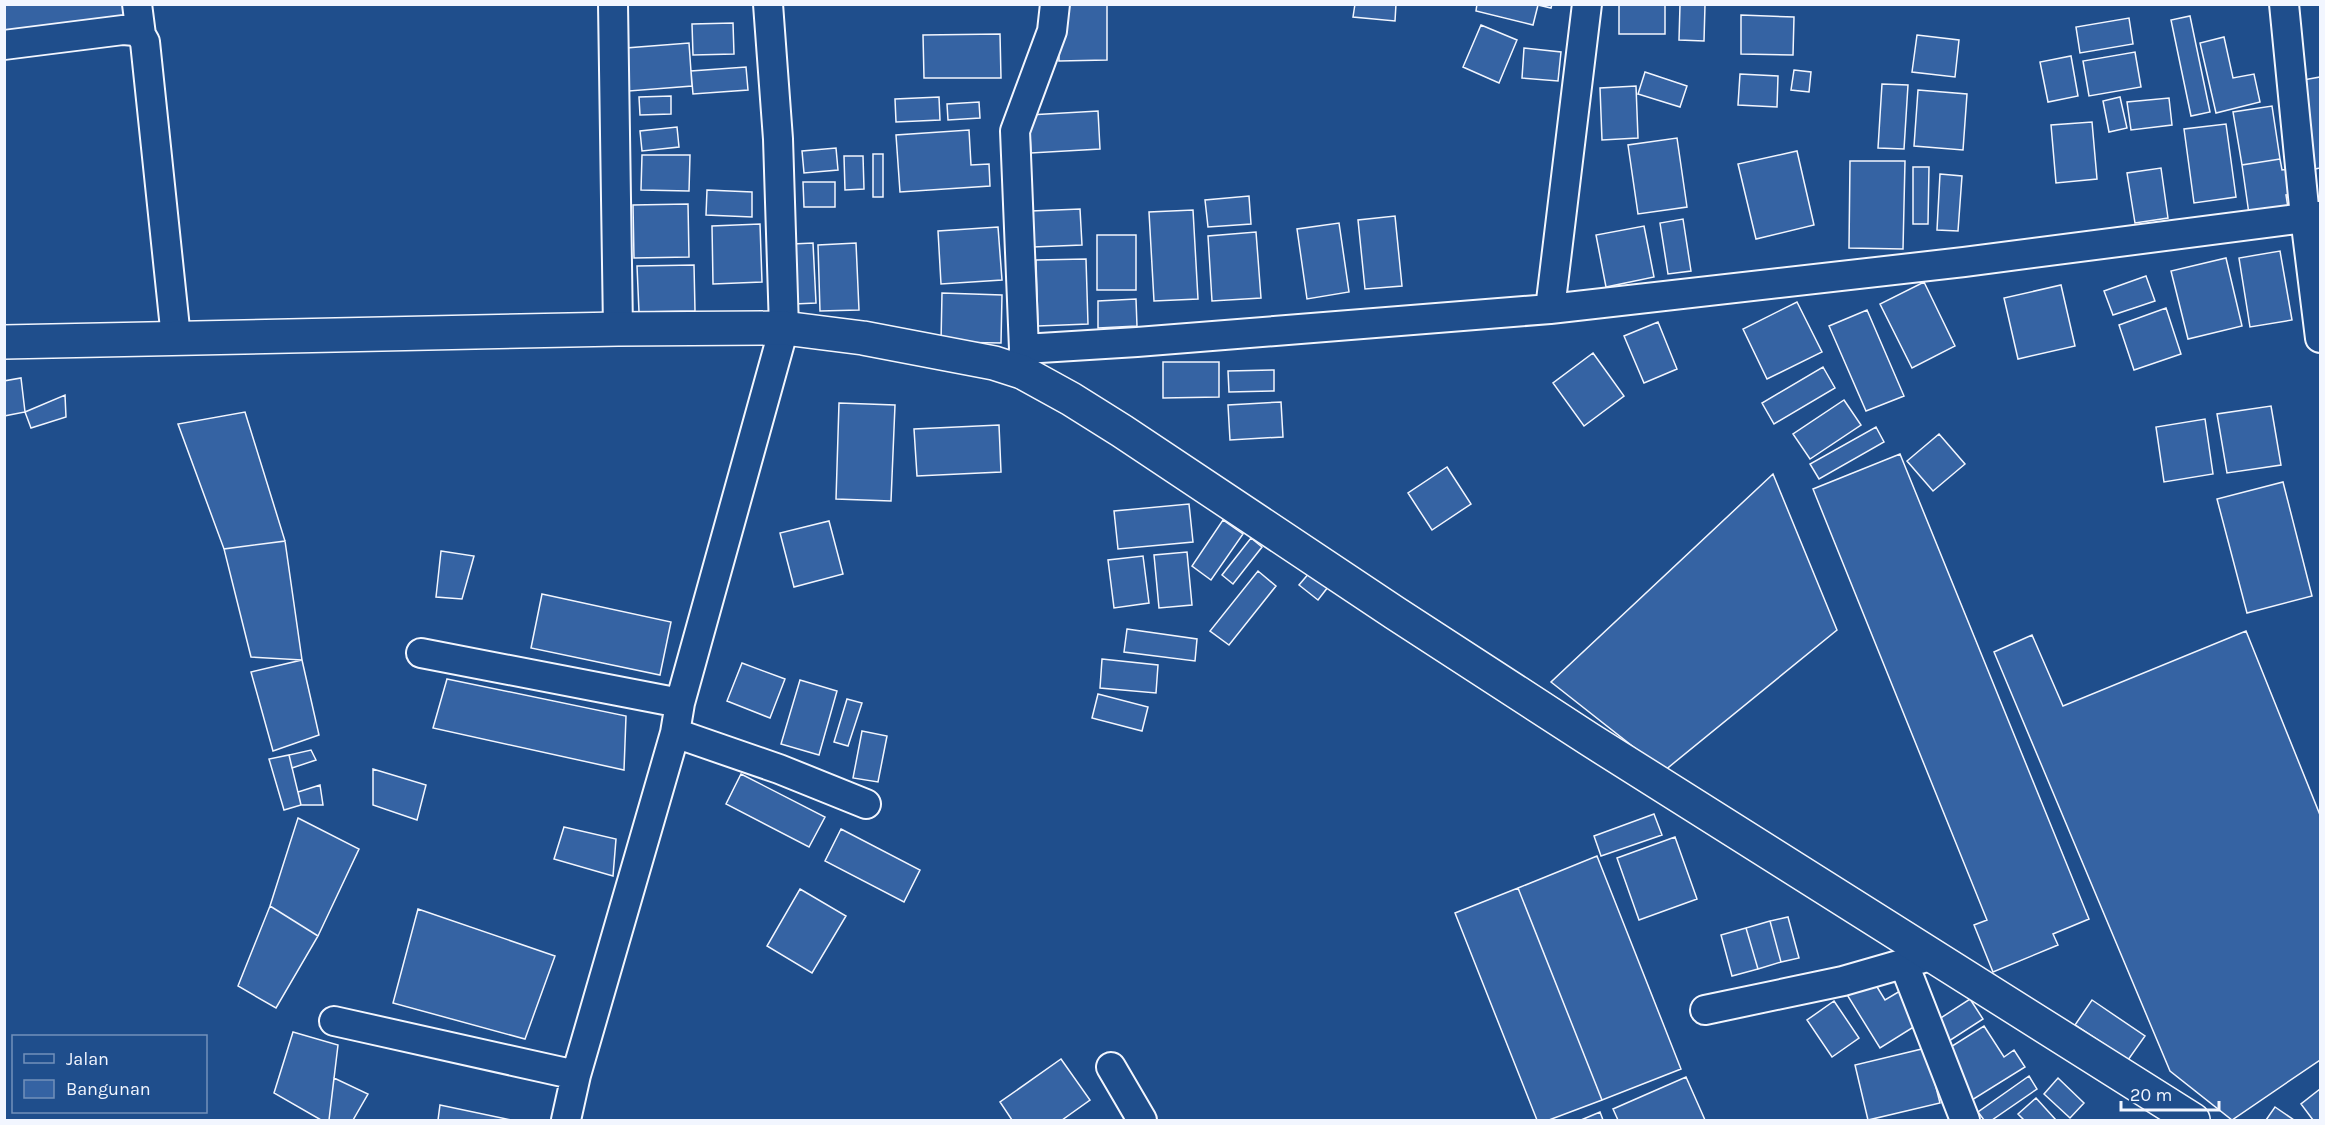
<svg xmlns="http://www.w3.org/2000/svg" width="2325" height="1125" font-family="Karla,sans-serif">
  <rect width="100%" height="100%" fill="#1f4e8c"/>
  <!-- building -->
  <path fill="#3563a3" stroke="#f2f6ff" stroke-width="1.5" d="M 4,4 L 123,4 L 126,19 L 4,32 Z
    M 1058,4 L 1107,4 L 1107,60 L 1059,61 Z
    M 1355,4 L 1396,4 L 1395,21 L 1353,17 Z
    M 1477,4 L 1552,4 L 1551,8 L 1538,5 L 1533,25 L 1476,11 Z
    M 1619,4 L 1665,4 L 1665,34 L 1619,34 Z
    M 1680,5 L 1705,5 L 1704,41 L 1679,40 Z
    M 1741,15 L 1794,17 L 1793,55 L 1741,54 Z
    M 2190,16 L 2210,112 L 2191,116 L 2171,20 Z
    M 2129,18 L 2133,44 L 2080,53 L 2076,27 Z
    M 733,23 L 734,54 L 693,55 L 692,24 Z
    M 1481,25 L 1517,40 L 1499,83 L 1463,67 Z
    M 1000,34 L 1001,78 L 924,78 L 923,35 Z
    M 1917,35 L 1959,40 L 1955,77 L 1912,72 Z
    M 2224,37 L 2233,78 L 2254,74 L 2260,102 L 2216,113 L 2200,43 Z
    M 689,43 L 692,86 L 629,91 L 626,48 Z
    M 1524,48 L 1561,52 L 1558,81 L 1522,78 Z
    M 2135,52 L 2141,87 L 2089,96 L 2083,61 Z
    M 2071,56 L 2078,96 L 2048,102 L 2040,62 Z
    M 746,67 L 748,90 L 693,94 L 691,71 Z
    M 1794,70 L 1811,72 L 1809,92 L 1791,90 Z
    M 1645,72 L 1687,86 L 1680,107 L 1638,94 Z
    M 1740,74 L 1778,76 L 1777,107 L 1738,105 Z
    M 2320,77 L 2320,168 L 2315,169 L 2303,80 Z
    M 1882,84 L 1908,85 L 1904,149 L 1878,148 Z
    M 1636,86 L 1638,138 L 1602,140 L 1600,88 Z
    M 1918,90 L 1967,94 L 1963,150 L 1914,146 Z
    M 671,96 L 671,114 L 640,115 L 639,97 Z
    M 939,97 L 940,120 L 896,122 L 895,99 Z
    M 2120,97 L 2127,128 L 2109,132 L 2103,101 Z
    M 2169,98 L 2172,125 L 2131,130 L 2127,102 Z
    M 979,102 L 980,118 L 948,120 L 947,104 Z
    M 2272,106 L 2280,159 L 2242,165 L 2233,112 Z
    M 1098,111 L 1100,149 L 1031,153 L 1029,115 Z
    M 2092,122 L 2097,179 L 2056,183 L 2051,125 Z
    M 2226,124 L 2236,197 L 2194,203 L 2184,129 Z
    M 677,127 L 679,147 L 642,151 L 640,131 Z
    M 969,130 L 971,165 L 989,164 L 990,186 L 900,192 L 896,135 Z
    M 1677,138 L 1687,207 L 1638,214 L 1628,145 Z
    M 836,148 L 838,170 L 804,173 L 802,151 Z
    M 1797,151 L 1814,225 L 1756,239 L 1738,164 Z
    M 873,154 L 883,154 L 883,197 L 873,197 Z
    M 642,155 L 690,155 L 689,191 L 641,190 Z
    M 844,156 L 863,156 L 864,189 L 845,190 Z
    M 2280,159 L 2282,170 L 2291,169 L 2294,194 L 2286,195 L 2288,208 L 2249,214 L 2242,165 Z
    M 1850,161 L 1905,161 L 1903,249 L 1849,248 Z
    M 1913,167 L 1929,167 L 1928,224 L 1913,224 Z
    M 2161,168 L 2168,218 L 2135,223 L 2127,173 Z
    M 1940,174 L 1962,176 L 1958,231 L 1937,230 Z
    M 803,182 L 835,182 L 835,207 L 804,207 Z
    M 707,190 L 752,192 L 752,217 L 706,215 Z
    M 1249,196 L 1251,224 L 1208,227 L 1205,200 Z
    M 688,204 L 689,257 L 634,258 L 633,205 Z
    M 1080,209 L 1082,245 L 1033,247 L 1031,211 Z
    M 1193,210 L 1198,299 L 1154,301 L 1149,212 Z
    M 1395,216 L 1402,286 L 1365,289 L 1358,220 Z
    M 1683,219 L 1691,271 L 1668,274 L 1660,223 Z
    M 1339,223 L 1349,292 L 1307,299 L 1297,229 Z
    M 760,224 L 762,282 L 713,284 L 712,226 Z
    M 1644,226 L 1654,277 L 1606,287 L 1596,235 Z
    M 998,227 L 1002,280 L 941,284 L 938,231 Z
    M 1256,232 L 1261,298 L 1212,301 L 1208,236 Z
    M 1097,235 L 1136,235 L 1136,290 L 1097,290 Z
    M 813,243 L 816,303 L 794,304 L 792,244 Z
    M 856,243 L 859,310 L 820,311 L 818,245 Z
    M 2280,251 L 2292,320 L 2250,327 L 2239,258 Z
    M 2226,258 L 2242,326 L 2188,339 L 2171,271 Z
    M 1086,259 L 1088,324 L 1038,326 L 1036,260 Z
    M 694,265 L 695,311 L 639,312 L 637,266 Z
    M 2146,276 L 2155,301 L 2113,315 L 2104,291 Z
    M 1924,282 L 1955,346 L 1912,368 L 1880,304 Z
    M 2061,285 L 2075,346 L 2018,359 L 2004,298 Z
    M 942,293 L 1002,295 L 1001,343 L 941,342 Z
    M 1136,299 L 1137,326 L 1098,328 L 1098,301 Z
    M 1797,302 L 1822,352 L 1767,379 L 1743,329 Z
    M 2166,308 L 2181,354 L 2134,370 L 2119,325 Z
    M 1867,310 L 1904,396 L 1866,411 L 1829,326 Z
    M 1658,322 L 1677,369 L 1644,383 L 1624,336 Z
    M 1593,353 L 1624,396 L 1584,426 L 1553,383 Z
    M 1163,362 L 1219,362 L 1219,397 L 1163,398 Z
    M 1823,367 L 1835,388 L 1774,424 L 1762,403 Z
    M 1274,370 L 1274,391 L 1229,392 L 1228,371 Z
    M 21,378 L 25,412 L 4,416 L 4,381 Z
    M 65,395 L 66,417 L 31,428 L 25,412 Z
    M 1844,400 L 1861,425 L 1810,459 L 1793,434 Z
    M 1281,402 L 1283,437 L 1230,440 L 1228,405 Z
    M 839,403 L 895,405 L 891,501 L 836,499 Z
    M 2271,406 L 2281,465 L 2227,473 L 2217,414 Z
    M 245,412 L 285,541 L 224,549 L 178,424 Z
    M 2205,419 L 2213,474 L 2164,482 L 2156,427 Z
    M 999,425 L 1001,472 L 917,476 L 914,429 Z
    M 1876,427 L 1884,442 L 1819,479 L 1810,464 Z
    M 1939,434 L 1965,464 L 1933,491 L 1907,461 Z
    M 1900,454 L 2089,919 L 2053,934 L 2058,945 L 1993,972 L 1974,925 L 1987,920 L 1813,489 Z
    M 1447,467 L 1471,504 L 1432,530 L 1408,493 Z
    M 1773,474 L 1837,630 L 1664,771 L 1551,682 Z
    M 2283,482 L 2312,596 L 2247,613 L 2217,499 Z
    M 1189,504 L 1193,542 L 1118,549 L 1114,511 Z
    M 1223,520 L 1243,534 L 1211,580 L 1192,566 Z
    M 829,521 L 843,574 L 794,587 L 780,533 Z
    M 1251,538 L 1262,547 L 1233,584 L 1222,575 Z
    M 285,541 L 302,660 L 251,657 L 224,549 Z
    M 441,551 L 474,556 L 462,599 L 436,597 Z
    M 1187,552 L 1192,605 L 1159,608 L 1154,555 Z
    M 1143,556 L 1149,603 L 1114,608 L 1108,560 Z
    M 1258,571 L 1276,586 L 1229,645 L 1210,631 Z
    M 1310,572 L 1328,587 L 1318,600 L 1299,585 Z
    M 542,594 L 671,622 L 660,675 L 531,648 Z
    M 1127,629 L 1197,639 L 1195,661 L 1124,652 Z
    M 2246,631 L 2320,815 L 2320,1060 L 2232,1120 L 2170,1071 L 1994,652 L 2032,635 L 2063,706 Z
    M 1102,659 L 1158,665 L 1156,693 L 1100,688 Z
    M 302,660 L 319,735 L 273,751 L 251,672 Z
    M 742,663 L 785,679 L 770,718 L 727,701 Z
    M 447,679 L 626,716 L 624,770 L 433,728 Z
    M 800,680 L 837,691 L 819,755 L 781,744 Z
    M 1098,694 L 1148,707 L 1142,731 L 1092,718 Z
    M 847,699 L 862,703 L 848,746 L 834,742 Z
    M 862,731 L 887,736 L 878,782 L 853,778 Z
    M 311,750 L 316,760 L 292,768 L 289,755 Z
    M 289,755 L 301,805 L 284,810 L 269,759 Z
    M 373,769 L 426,785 L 417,820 L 373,805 Z
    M 741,774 L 825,817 L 809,847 L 726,804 Z
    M 320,785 L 323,805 L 301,805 L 298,792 Z
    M 1654,814 L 1662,835 L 1601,856 L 1594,836 Z
    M 298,818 L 359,849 L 318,936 L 270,906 Z
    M 564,827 L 616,839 L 613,876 L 554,859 Z
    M 841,829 L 920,870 L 904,902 L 825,861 Z
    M 1675,837 L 1697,899 L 1639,920 L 1617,858 Z
    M 1597,856 L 1681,1069 L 1602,1100 L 1518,888 Z
    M 1518,888 L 1602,1100 L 1549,1120 L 1537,1120 L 1455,913 Z
    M 800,889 L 846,916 L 812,973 L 767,946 Z
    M 270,906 L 318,936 L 276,1008 L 238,986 Z
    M 418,909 L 555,956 L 525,1039 L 393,1003 Z
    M 1788,917 L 1799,958 L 1781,962 L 1770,921 Z
    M 1770,921 L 1781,962 L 1758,969 L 1746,928 Z
    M 1746,928 L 1758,969 L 1732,976 L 1721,935 Z
    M 1871,977 L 1885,1000 L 1900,991 L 1920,1023 L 1880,1048 L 1846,993 Z
    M 1970,999 L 1983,1019 L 1946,1043 L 1933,1023 Z
    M 2092,1000 L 2145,1036 L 2128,1060 L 2075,1025 Z
    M 1834,1001 L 1859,1038 L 1832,1057 L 1807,1020 Z
    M 1984,1026 L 2004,1057 L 2014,1050 L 2025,1067 L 1972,1100 L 1941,1053 Z
    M 293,1032 L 338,1045 L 329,1120 L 321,1120 L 274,1093 Z
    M 1926,1048 L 1940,1103 L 1868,1120 L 1855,1065 Z
    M 1061,1059 L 1090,1100 L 1062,1120 L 1012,1120 L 1000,1102 Z
    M 2029,1076 L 2037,1089 L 1992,1120 L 1984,1120 L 1978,1112 Z
    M 1686,1077 L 1705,1120 L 1618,1120 L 1613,1109 Z
    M 334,1078 L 368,1094 L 353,1120 L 329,1120 Z
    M 2058,1078 L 2084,1103 L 2070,1118 L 2044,1094 Z
    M 2320,1089 L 2320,1120 L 2313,1120 L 2301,1104 Z
    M 2036,1098 L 2056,1120 L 2024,1120 L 2018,1114 Z
    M 440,1105 L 511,1120 L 438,1120 Z
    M 2275,1107 L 2294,1120 L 2266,1120 Z
    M 1600,1112 L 1603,1120 L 1581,1120 Z"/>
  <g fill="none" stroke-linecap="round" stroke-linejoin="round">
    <!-- street casing -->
    <g stroke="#f2f6ff" stroke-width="32">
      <path id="street" d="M 137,4 L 141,35 L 145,42 L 176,338
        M 613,4 L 618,329
        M 2284,4 L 2305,217 L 2320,338
        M 4,45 L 123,30 L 135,31 L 141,35
        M 1550,309 L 1587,4
        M 1024,349 L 1137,342 L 1550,309 L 1964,262 L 2320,216
        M 1022,367 L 1024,349 L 1015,131 L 1052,31 L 1055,4
        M 421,653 L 680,703
        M 675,733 L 779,769 L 866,804
        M 1904,964 L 1965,1120
        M 1705,1010 L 1843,981 L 1930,956
        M 334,1021 L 576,1075
        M 1111,1067 L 1142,1120
        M 566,1120 L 576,1075 L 675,733 L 680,703 L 784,328 L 778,139 L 768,4"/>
    </g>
    <!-- secondary casing -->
    <g stroke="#f2f6ff" stroke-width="36">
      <path id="secondary" d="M 4,342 L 618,329 L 784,328 L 863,338 L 994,363 L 1022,372 L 1071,399 L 1122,431 L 1395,613 L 1589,739 L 2193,1120"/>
    </g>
    <!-- street -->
    <use href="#street" stroke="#1f4e8c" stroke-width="28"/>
    <!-- secondary -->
    <use href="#secondary" stroke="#1f4e8c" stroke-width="33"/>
  </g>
  <!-- border -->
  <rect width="2325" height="1125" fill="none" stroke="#f2f6ff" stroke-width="12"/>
  <!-- legend -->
  <rect x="12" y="1035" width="195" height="78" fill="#1f4e8c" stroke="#7391ba" stroke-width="1.5"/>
  <rect x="24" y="1054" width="30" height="9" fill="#1f4e8c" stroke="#7391ba" stroke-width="1.5"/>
  <text x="66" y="1065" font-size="18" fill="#f2f6ff">Jalan</text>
  <rect x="24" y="1080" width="30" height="18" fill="#3563a3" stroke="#7391ba" stroke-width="1.5"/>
  <text x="66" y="1095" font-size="18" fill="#f2f6ff">Bangunan</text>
  <!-- scale -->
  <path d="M2121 1101v9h98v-9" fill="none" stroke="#f2f6ff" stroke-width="3"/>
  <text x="2130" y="1101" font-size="18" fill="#f2f6ff" stroke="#1f4e8c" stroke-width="4.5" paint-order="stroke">20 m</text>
</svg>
